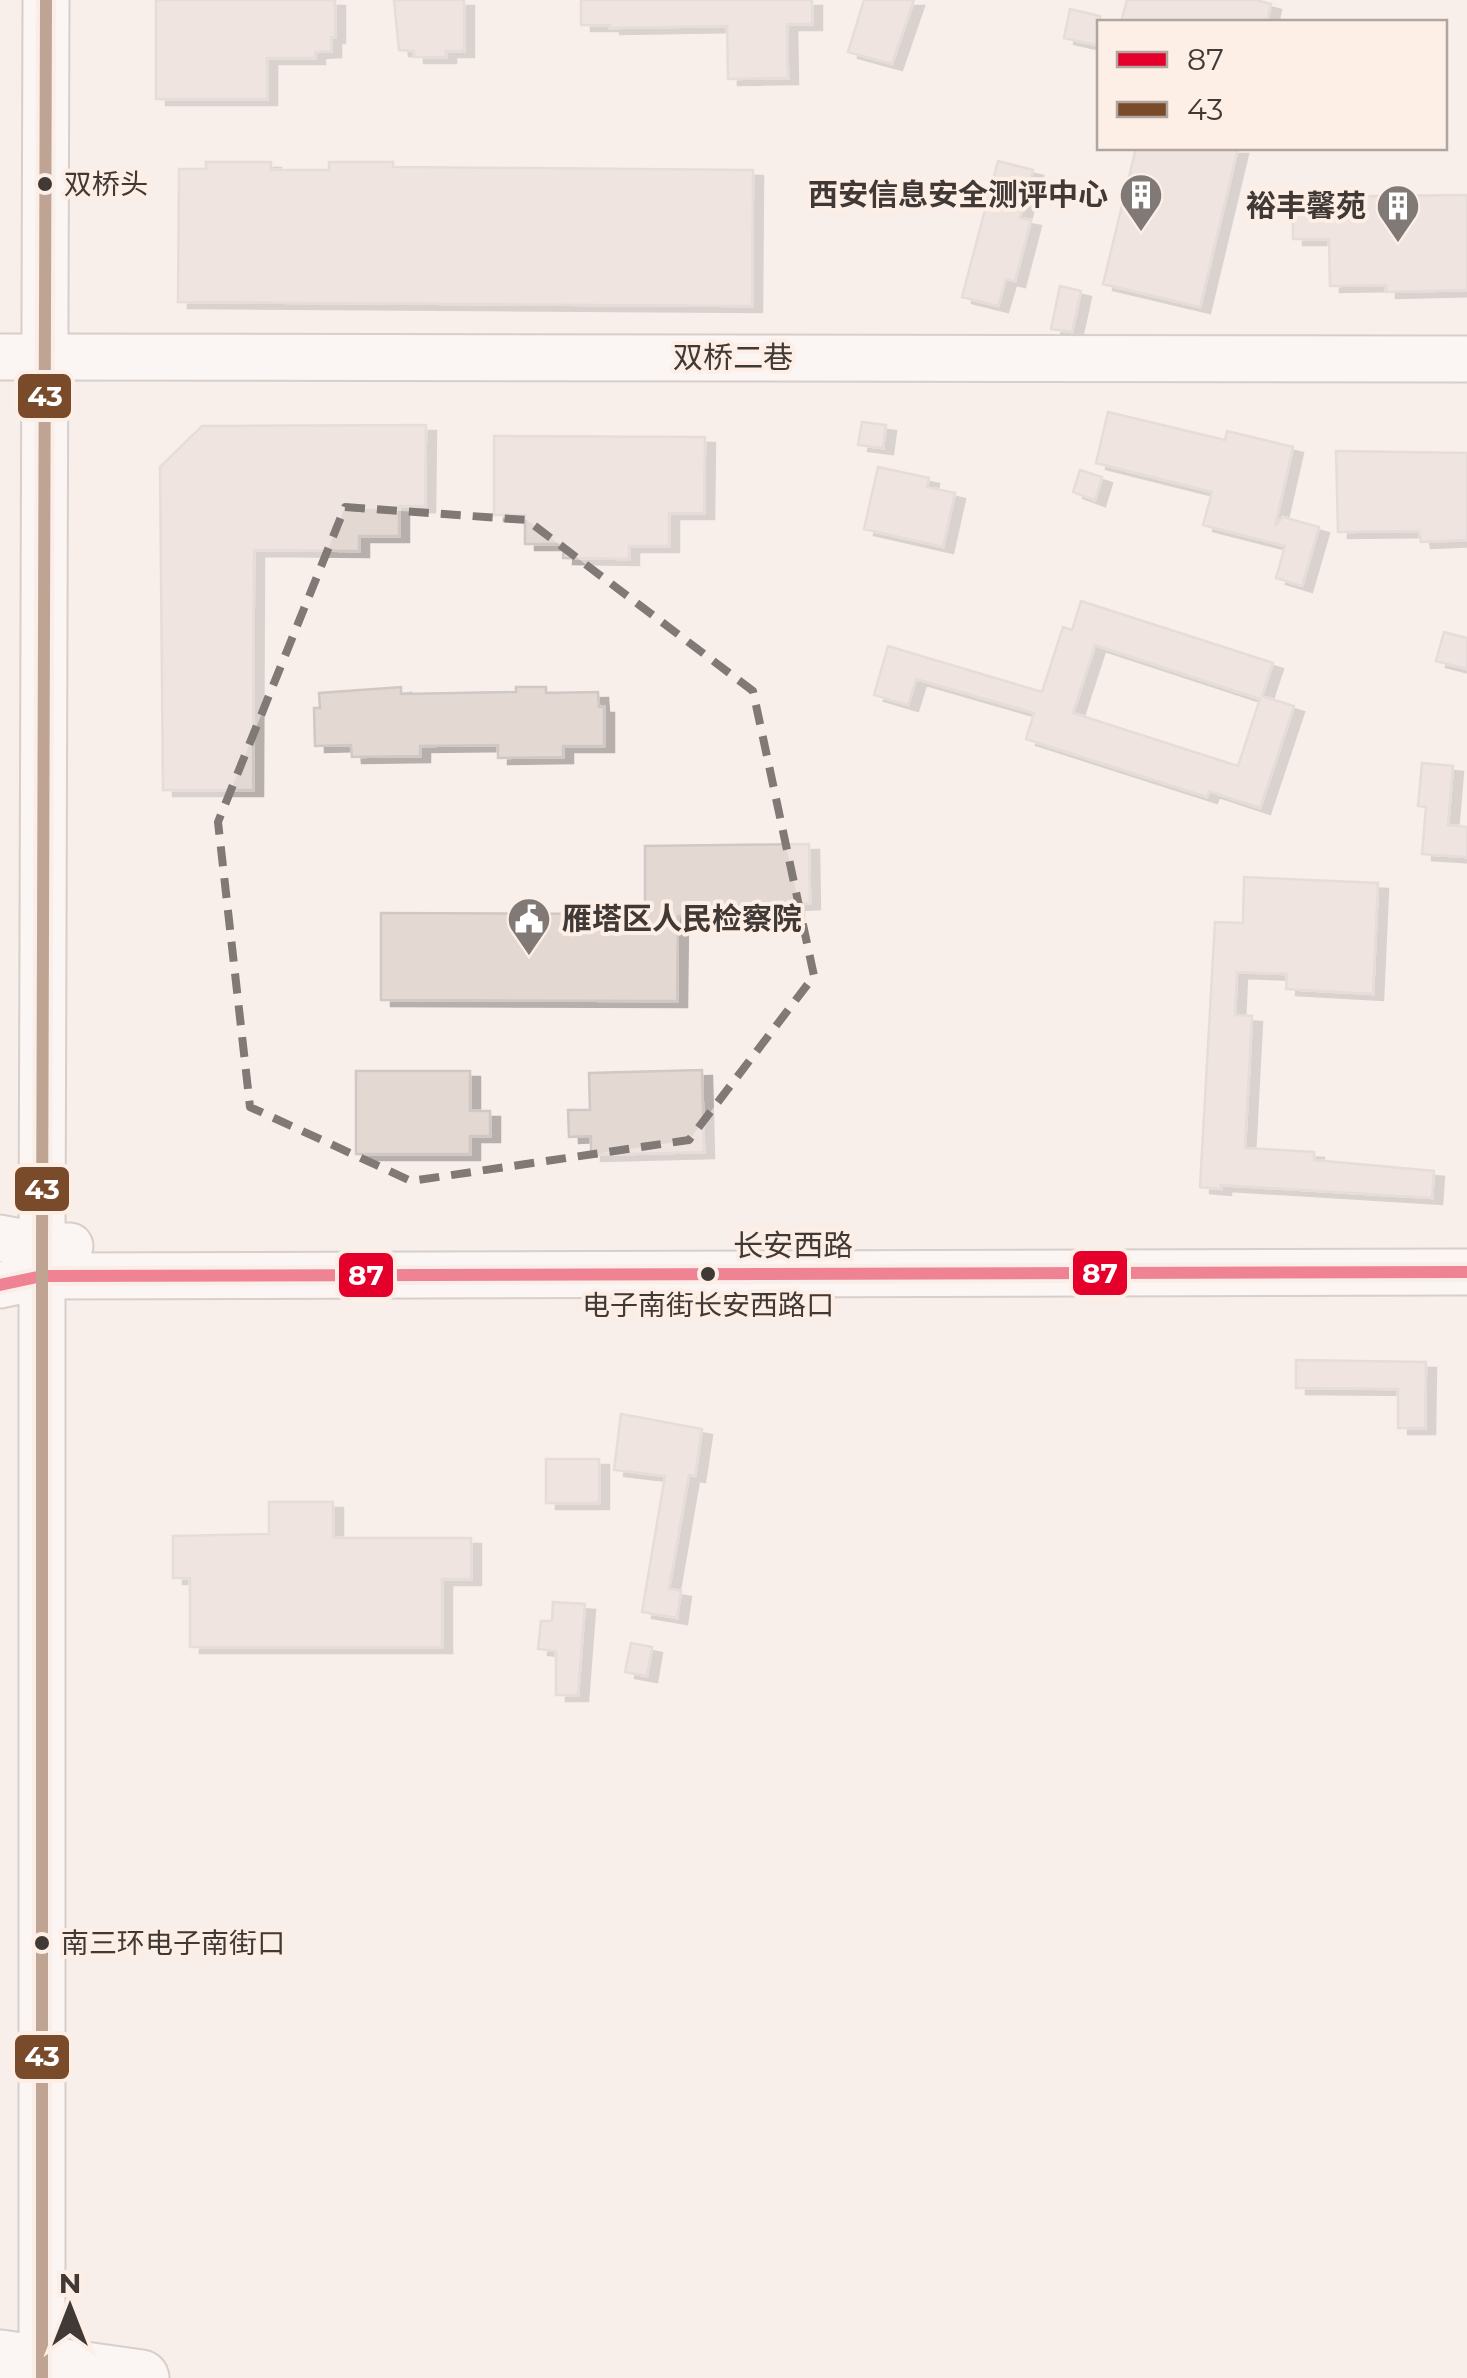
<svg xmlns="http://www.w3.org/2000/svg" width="1467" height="2378" font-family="Montserrat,'Noto Sans SC',sans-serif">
  <defs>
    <filter id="shadow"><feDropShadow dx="10" dy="6" stdDeviation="0" flood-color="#0004"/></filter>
  </defs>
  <rect width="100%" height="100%" fill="#f8efeb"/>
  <!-- building -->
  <path fill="#e4d8d2" stroke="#d0c8c5" stroke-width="2.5" fill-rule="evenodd" filter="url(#shadow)" d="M 156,0 L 335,0 L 335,37 L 331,37 L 331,51 L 315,52 L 315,58 L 267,58 L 267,99 L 156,99 Z
    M 394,0 L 464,0 L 464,51 L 446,51 L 446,57 L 414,57 L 414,51 L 399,50 Z
    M 581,0 L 812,0 L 812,24 L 787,24 L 788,78 L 728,79 L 727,26 L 610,28 L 610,25 L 581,25 Z
    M 864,0 L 914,0 L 892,64 L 848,52 Z
    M 1127,0 L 1256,0 L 1271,4 L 1267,22 L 1121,22 Z
    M 1070,9 L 1100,16 L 1100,46 L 1064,38 Z
    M 1136,148 L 1238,148 L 1200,307 L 1103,284 Z
    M 998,161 L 1033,170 L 1020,218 L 1031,220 L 1015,281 L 1006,279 L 998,306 L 962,297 Z
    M 206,162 L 271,162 L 271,170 L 329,170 L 329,162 L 393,162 L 393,167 L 753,170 L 752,306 L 178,302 L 179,169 L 206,169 Z
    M 1467,195 L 1467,290 L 1386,292 L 1386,285 L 1330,286 L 1329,239 L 1293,239 L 1293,197 Z
    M 1060,286 L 1081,291 L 1072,332 L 1051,329 Z
    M 1108,412 L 1225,440 L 1227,431 L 1293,447 L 1275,526 L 1283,517 L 1319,527 L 1302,586 L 1276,578 L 1285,546 L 1203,525 L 1212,492 L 1096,463 Z
    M 862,422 L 886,425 L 883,448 L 858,445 Z
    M 426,425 L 425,506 L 399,506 L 399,536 L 359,536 L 359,551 L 254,550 L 253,790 L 163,790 L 160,467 L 202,426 Z
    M 494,436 L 705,437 L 704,513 L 669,513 L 669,546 L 629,546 L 629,559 L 563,558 L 564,544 L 525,544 L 525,515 L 494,515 Z
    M 1336,451 L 1467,453 L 1467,540 L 1421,542 L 1419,531 L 1338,532 Z
    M 878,467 L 929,478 L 927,487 L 955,493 L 943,547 L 864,529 Z
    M 1080,470 L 1102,477 L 1095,500 L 1073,492 Z
    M 1081,601 L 1273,663 L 1262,696 L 1294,706 L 1260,808 L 1209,791 L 1207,797 L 1026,739 L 1034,713 L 916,679 L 908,705 L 874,695 L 888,646 L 1042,692 L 1063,627 L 1072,630 ZM 1095,645 L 1260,699 L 1238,766 L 1073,713 Z
    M 1444,632 L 1467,638 L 1467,669 L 1436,661 Z
    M 401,687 L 401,694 L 516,692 L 516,687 L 546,687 L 546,693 L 598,692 L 599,707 L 604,707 L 604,746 L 563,746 L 563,757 L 498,758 L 498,745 L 420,746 L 420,756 L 352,757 L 351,745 L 315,746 L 314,708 L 320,708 L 319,693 Z
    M 1422,763 L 1453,766 L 1448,825 L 1467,827 L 1467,857 L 1422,854 L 1426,807 L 1418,806 Z
    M 809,844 L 810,903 L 794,904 L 794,915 L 678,916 L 677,1001 L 381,1000 L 381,913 L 645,914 L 645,846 Z
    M 1244,877 L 1378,883 L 1373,994 L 1286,989 L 1287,974 L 1237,972 L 1235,1015 L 1252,1016 L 1245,1148 L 1314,1152 L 1314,1160 L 1434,1171 L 1432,1198 L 1221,1185 L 1221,1189 L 1200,1187 L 1215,922 L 1243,923 Z
    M 702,1070 L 704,1152 L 591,1155 L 591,1136 L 569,1137 L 568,1110 L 590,1110 L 589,1073 Z
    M 356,1071 L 470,1071 L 470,1111 L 490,1111 L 490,1136 L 470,1136 L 470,1154 L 356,1154 Z
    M 1296,1360 L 1426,1362 L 1425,1428 L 1398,1428 L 1398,1389 L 1296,1388 Z
    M 621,1414 L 702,1429 L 695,1476 L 689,1475 L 669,1589 L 681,1591 L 677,1618 L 642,1612 L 665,1476 L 614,1470 Z
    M 546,1459 L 599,1459 L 599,1503 L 546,1503 Z
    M 269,1502 L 333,1502 L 333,1538 L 471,1538 L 471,1579 L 442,1579 L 442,1647 L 190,1647 L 190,1578 L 173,1578 L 173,1536 L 269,1534 Z
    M 553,1602 L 585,1604 L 578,1695 L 556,1695 L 556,1651 L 538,1649 L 541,1621 L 552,1621 Z
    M 631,1643 L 652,1647 L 647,1676 L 625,1672 Z"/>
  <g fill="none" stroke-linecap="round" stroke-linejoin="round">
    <!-- secondary casing -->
    <g stroke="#afa8a4" stroke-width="49">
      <path id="secondary" d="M 0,357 L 1467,359
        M 0,1238 L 42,1246 L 70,1246
        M 0,1285 L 42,1276 L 1467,1272
        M 42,2378 L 42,1246 L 46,0"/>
    </g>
    <!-- highway casing -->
    <g stroke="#afa8a4" stroke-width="59">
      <path id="highway" d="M 0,2358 L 141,2378"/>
    </g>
    <!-- secondary -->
    <use href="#secondary" stroke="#fefdfc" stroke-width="45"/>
    <!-- highway -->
    <use href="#highway" stroke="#fefdfc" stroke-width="55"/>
    <!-- bus-1 casing -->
    <g stroke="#fdeee6" stroke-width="20">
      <path id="bus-1" d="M 0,1285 L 42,1276 L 1467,1272"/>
    </g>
    <!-- bus-2 casing -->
    <g stroke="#fdeee6" stroke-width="20">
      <path id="bus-2" d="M 42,2378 L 42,1246 L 46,0"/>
    </g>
    <!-- bus-1 -->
    <use href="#bus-1" stroke="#e4002b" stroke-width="12"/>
    <!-- bus-2 -->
    <use href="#bus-2" stroke="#7a4b2a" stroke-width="12"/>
  </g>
  <!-- marked area -->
  <path d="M0 0H1467V2378H0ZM 345,507 L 527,520 L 753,691 L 814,976 L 689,1140 L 411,1181 L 250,1107 L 218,822 Z" fill="#f8efeb" fill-opacity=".55" fill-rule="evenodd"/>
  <path fill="none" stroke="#807975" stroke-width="8" stroke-dasharray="20 12" stroke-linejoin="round" d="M 345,507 L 527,520 L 753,691 L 814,976 L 689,1140 L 411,1181 L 250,1107 L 218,822 Z"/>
  <!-- icons -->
  <defs>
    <g id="building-pin" transform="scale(2.25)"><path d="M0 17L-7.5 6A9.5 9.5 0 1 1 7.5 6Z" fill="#807975" stroke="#fdeee6"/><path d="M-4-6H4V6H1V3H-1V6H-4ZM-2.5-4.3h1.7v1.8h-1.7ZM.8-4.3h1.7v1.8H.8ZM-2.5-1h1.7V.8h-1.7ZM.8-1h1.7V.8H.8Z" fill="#fff"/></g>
    <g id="civic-pin" transform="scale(2.25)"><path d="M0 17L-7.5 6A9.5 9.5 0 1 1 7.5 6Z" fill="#807975" stroke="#fdeee6"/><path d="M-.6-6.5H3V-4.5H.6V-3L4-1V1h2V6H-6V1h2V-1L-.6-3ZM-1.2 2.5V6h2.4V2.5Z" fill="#fff"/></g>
  </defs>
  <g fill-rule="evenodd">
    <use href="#building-pin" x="1141" y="195"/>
    <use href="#building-pin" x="1398" y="206"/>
    <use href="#civic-pin" x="529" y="919"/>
  </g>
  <!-- markers -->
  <g fill="#403935" stroke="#fdeee6" stroke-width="4">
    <circle cx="45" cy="184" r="9"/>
    <circle cx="708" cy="1274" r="9"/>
    <circle cx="42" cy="1943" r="9"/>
  </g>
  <g text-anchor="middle" stroke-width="8" stroke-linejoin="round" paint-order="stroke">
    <!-- bus labels -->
    <g font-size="28" fill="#403935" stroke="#fdeee6" text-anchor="start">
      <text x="64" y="194">双桥头</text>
      <text x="708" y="1315" text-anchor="middle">电子南街长安西路口</text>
      <text x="61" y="1953">南三环电子南街口</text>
    </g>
    <!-- poi labels -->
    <g font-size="30" font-weight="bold" fill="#403935" stroke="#fdeee6" text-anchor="end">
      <text x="1108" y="205">西安信息安全测评中心</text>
      <text x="1366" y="216">裕丰馨苑</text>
      <text x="562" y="929" text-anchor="start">雁塔区人民检察院</text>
    </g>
    <!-- street labels -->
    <g font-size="30" fill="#403935" stroke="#fdeee6">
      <text x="733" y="368">双桥二巷</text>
      <text x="793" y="1256">长安西路</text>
    </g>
  </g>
  <g stroke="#fdeee6" stroke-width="4">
    <rect x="16" y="372" width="57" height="48" rx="10" fill="#7a4b2a"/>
    <rect x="13" y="1165" width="58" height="48" rx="10" fill="#7a4b2a"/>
    <rect x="1071" y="1249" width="58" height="48" rx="10" fill="#e4002b"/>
    <rect x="337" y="1251" width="58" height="48" rx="10" fill="#e4002b"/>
    <rect x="13" y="2033" width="58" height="48" rx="10" fill="#7a4b2a"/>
  </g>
  <g font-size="28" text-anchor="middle" font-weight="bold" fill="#fff">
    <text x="45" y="406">43</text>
    <text x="42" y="1199">43</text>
    <text x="1100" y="1283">87</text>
    <text x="366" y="1285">87</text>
    <text x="42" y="2066">43</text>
  </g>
  <!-- legend -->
  <rect x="1097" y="20" width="350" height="130" fill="#fdeee6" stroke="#b1a69f" stroke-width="2.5"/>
  <rect x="1117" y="52" width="50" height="15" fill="#e4002b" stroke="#b1a69f" stroke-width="2.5"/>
  <text x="1187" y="70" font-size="30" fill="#403935">87</text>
  <rect x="1117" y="102" width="50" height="15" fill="#7a4b2a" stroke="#b1a69f" stroke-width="2.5"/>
  <text x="1187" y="120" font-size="30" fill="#403935">43</text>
  <!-- north arrow -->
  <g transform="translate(70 2308)" stroke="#fdeee6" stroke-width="8" paint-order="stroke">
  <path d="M0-8L18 38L0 25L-18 38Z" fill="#403935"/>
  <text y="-15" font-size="28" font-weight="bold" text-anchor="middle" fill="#403935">N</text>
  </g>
</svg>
